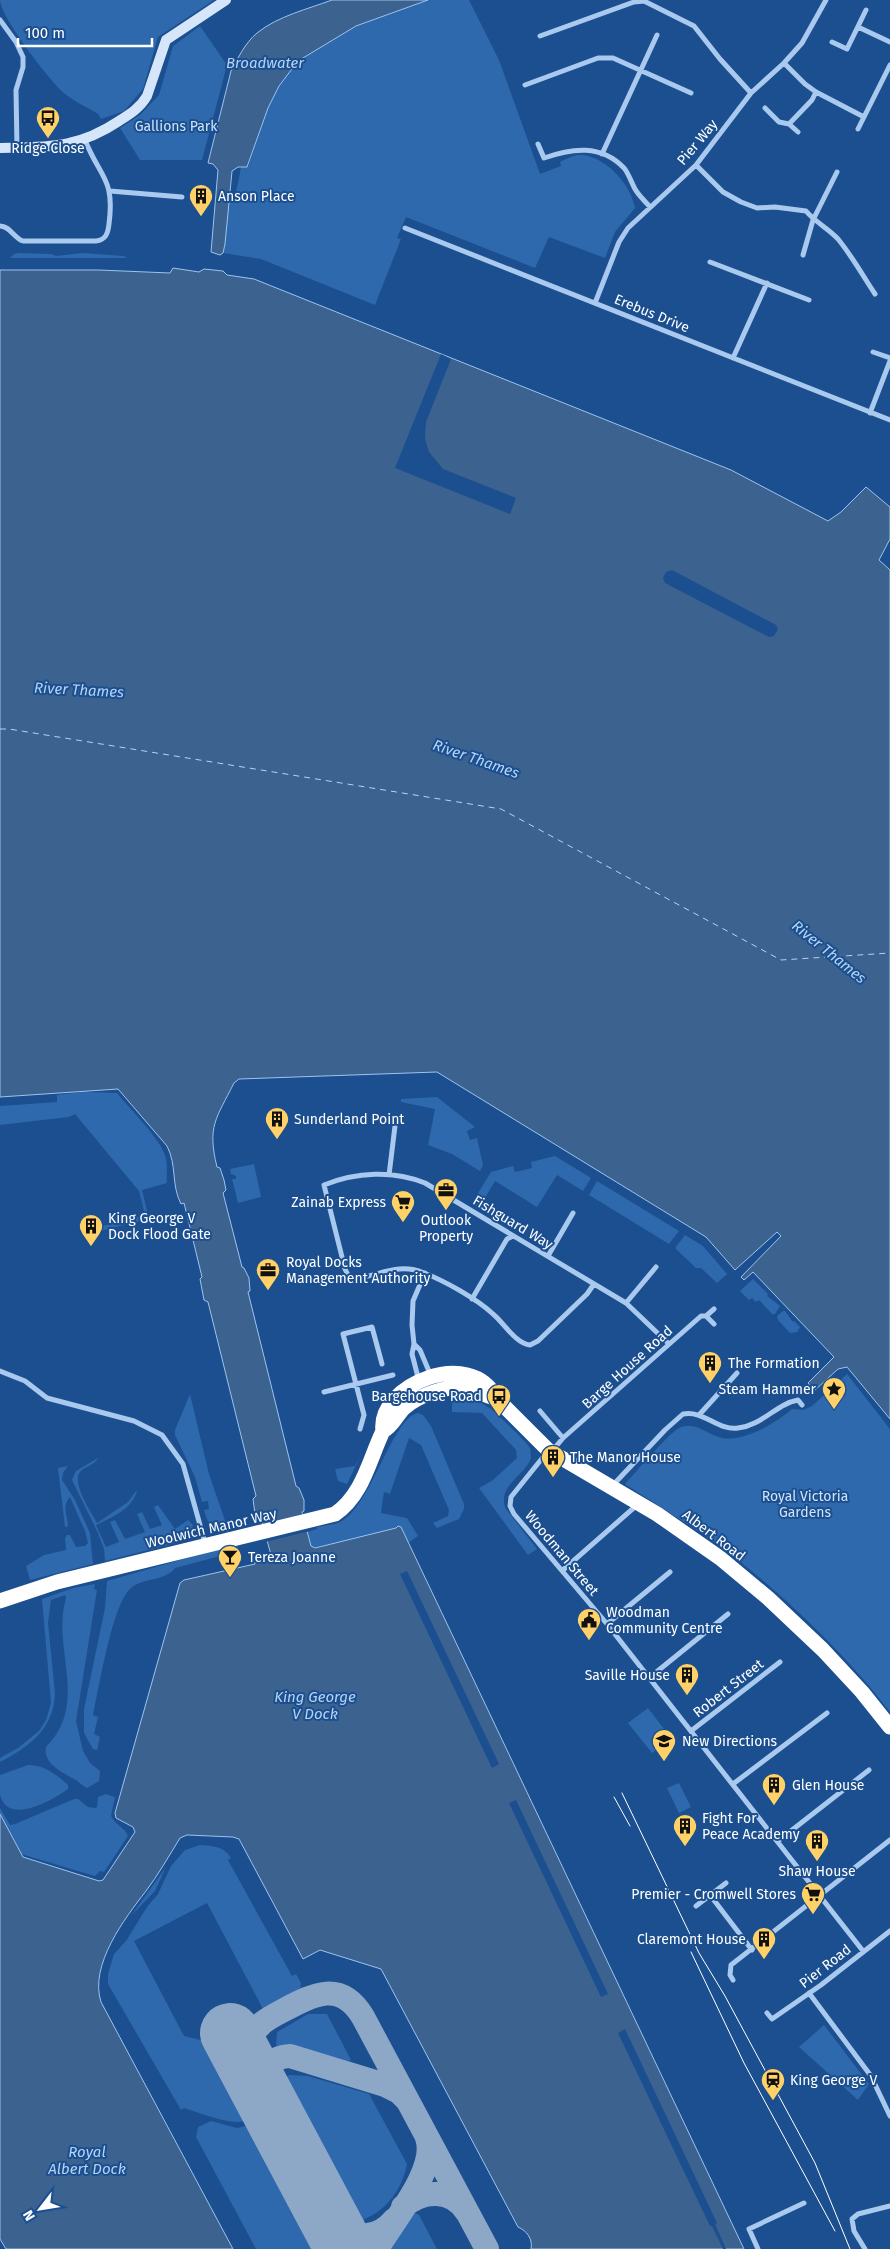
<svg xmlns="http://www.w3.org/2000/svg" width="890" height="2249" font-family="'Fira Sans',sans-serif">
  <rect width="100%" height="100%" fill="#1b4f8f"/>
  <!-- green -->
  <path fill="#2e69ad" d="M 0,0 L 214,0 L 158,37 L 143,89 L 124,111 L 101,119 L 98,114 C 87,107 75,102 65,94 C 51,83 0,16 0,0 Z
    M 428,0 L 469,0 L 499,60 L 540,174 L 561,166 L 560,162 C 567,159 575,154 583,155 C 607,158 631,185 635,208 L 615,232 L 605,258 L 549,237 L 535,268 L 406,217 L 397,238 L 401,239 L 375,305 L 261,259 L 223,253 L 228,199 L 235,198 L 241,167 L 248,167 L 268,108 L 279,86 L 298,61 L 356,26 Z
    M 200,26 L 227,65 L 202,160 L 140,160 L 120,128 L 140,115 L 159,95 L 173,46 Z
    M 19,253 L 51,254 L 56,256 L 82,253 L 124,256 L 127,258 L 10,258 L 14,254 Z
    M 83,1092 L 117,1093 C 130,1109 163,1141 166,1159 C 168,1167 166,1175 167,1183 L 142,1190 L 149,1219 L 100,1231 L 99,1227 L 145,1215 L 139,1191 L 75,1114 L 69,1117 L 0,1125 L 0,1106 L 57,1102 L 57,1095 Z
    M 437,1097 L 475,1127 L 467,1131 L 470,1140 L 477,1138 L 483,1165 L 480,1171 L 452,1154 L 428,1145 L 435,1109 L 401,1102 L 401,1099 Z
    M 555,1156 L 591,1178 L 583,1191 L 557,1175 L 537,1207 L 495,1181 L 479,1208 L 472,1203 L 491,1172 L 513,1166 L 515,1172 L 532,1168 L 531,1162 Z
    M 254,1164 L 261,1197 L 238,1203 L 232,1179 L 236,1179 L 236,1176 L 231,1174 L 230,1169 Z
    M 597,1181 L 679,1231 L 669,1244 L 589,1195 Z
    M 685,1235 L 703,1246 L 727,1274 L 717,1283 L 701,1268 L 696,1268 L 675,1248 Z
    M 753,1279 L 768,1294 L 767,1296 L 780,1306 L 775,1314 L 772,1314 L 759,1300 L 756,1302 L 752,1298 L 749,1300 L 740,1291 Z
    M 783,1311 L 785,1311 L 793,1322 L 794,1321 L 800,1327 L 797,1332 L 790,1333 L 778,1320 L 777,1316 Z
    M 847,1374 L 890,1429 L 890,1712 C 846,1654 780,1591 721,1547 C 690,1525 657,1505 625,1484 C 637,1471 666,1436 679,1428 C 695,1420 708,1435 722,1438 C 744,1442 776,1423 792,1409 L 803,1410 L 812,1406 Z
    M 190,1394 L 209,1474 L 229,1532 C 214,1533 207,1524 204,1510 L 209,1509 L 208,1501 L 202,1502 L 195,1477 L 175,1435 L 175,1430 Z
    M 459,1396 C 470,1397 482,1403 491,1409 C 498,1415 527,1442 530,1448 C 530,1449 531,1455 531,1456 C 530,1473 495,1485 506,1509 L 537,1549 L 528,1555 L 479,1488 L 493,1480 L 517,1458 L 516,1450 L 482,1413 L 452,1412 L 452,1399 Z
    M 418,1413 L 423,1415 L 431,1426 L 464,1504 L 464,1509 L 459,1519 L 437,1528 L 433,1523 L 448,1516 L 449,1510 L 421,1445 L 409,1438 L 390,1494 L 384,1492 L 381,1513 L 407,1518 L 418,1536 L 408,1543 L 401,1527 L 396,1528 L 314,1548 L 311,1546 L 307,1532 L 317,1529 L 317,1527 C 326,1525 335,1525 342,1521 C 373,1502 392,1418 418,1413 Z
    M 362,1453 L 347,1484 L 338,1481 L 335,1469 L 355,1466 Z
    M 98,1458 C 94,1466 85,1466 80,1472 C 71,1483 92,1513 97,1523 L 128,1502 L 137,1490 C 134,1508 111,1518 96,1525 L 106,1547 L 119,1542 L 110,1522 L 115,1520 L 125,1539 L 145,1532 L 137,1514 L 142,1512 L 150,1529 L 162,1525 L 154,1507 L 158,1505 L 175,1529 L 188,1520 L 193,1525 L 189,1536 L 180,1542 L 105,1561 L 104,1549 L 97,1531 L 72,1480 L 76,1471 Z
    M 68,1466 L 63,1473 L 62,1480 L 75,1500 L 90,1533 L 93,1564 L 30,1580 L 26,1566 L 44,1555 L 66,1550 L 65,1538 L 67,1535 L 70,1535 L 76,1547 L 85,1546 L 88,1543 L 85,1531 L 70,1497 C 61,1506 68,1516 68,1526 L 65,1527 L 58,1468 Z
    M 238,1546 L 239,1551 L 175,1568 C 164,1582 144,1577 131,1588 C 112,1604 99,1689 93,1715 L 98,1717 L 94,1734 L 100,1737 L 97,1750 L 93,1749 L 84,1733 L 84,1709 L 105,1608 L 107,1581 L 208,1552 Z
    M 95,1584 L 94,1589 L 97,1590 L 76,1721 L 83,1751 L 90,1763 L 100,1771 L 99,1781 L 87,1788 C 82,1786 79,1781 74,1779 C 62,1772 43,1764 46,1747 C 90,1702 51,1650 66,1598 L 65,1595 L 51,1600 L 48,1623 L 55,1693 C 54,1729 29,1747 0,1762 L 0,1758 L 18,1748 L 39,1731 L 46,1720 L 51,1703 L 42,1599 L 73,1588 Z
    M 648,1708 L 671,1738 L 652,1753 L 628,1723 Z
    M 28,1765 C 45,1765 57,1775 68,1785 L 68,1789 C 53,1800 8,1826 0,1795 C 0,1789 0,1781 0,1775 Z
    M 679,1783 L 691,1807 L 679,1813 L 667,1788 Z
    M 106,1794 L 115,1797 L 111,1816 C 115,1825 124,1826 128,1836 L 104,1872 L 100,1871 L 95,1876 L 21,1854 L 0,1814 L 0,1808 L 10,1825 L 15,1824 L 74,1799 L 78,1799 L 88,1807 L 95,1808 L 97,1807 L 98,1797 Z
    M 200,1845 C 213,1846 224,1846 231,1858 L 228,1860 L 292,1976 L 296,1974 L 301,1983 L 300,1989 L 263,2009 L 207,1903 L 134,1941 L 184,2036 L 205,2041 L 248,2120 C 232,2127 201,2113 184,2108 L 181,2110 L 108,1984 L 108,1974 L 114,1954 L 126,1941 L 147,1907 L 158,1894 L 171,1866 L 185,1850 Z
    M 166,1867 L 155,1891 L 131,1916 Z
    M 308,2014 L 327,2014 L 351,2060 L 348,2061 L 287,2044 L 276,2046 L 277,2032 Z
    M 824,2025 L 869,2084 L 858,2100 L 799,2047 Z
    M 290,2075 L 308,2076 L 369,2094 L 407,2164 C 403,2187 387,2211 364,2219 L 365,2220 L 358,2220 L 282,2078 Z
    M 211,2121 L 237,2128 L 251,2125 L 317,2249 L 256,2249 L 196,2137 L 198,2127 Z
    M 415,2213 L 419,2215 L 437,2249 L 391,2249 L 411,2216 Z"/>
  <!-- water -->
  <path fill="#3c6290" stroke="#9cc4f0" d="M 332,0 L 428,0 L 356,26 L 298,61 L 279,86 L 268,108 L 247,167 L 238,167 L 232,171 L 225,244 L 223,253 L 220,255 L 211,252 L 218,170 L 213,164 L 208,163 L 231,71 C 238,58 245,43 257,33 C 278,16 308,9 332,0 Z
    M 173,268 L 199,272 L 204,269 L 223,271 L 227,275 L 254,279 L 731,470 L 828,521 L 841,512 L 866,487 L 890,507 L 890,539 L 879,560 L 890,570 L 890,1419 L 847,1367 L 838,1369 L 814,1391 L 808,1383 L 834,1357 L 753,1272 L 744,1280 L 741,1277 L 781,1236 L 777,1232 L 735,1270 L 706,1237 L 437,1072 L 239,1079 L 234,1083 C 216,1119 207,1126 217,1167 L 220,1168 L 224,1180 L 226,1190 L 223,1193 L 242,1267 L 244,1268 L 249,1278 L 250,1291 L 248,1292 L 296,1486 L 299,1488 L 304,1500 L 304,1511 L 302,1512 L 311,1546 L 315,1548 L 396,1528 L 398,1526 L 401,1527 L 744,2249 L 531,2249 C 533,2239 527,2231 518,2227 L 381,1969 L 320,1950 L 303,1959 L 239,1839 L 233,1837 L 187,1835 L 180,1838 C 169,1856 158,1875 146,1891 C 125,1918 89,1965 101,2002 L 233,2249 L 6,2249 L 0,2239 L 0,1814 L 23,1857 L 99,1881 L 103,1880 L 135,1832 L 133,1827 L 116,1818 L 115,1813 L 180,1583 L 184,1580 L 255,1564 L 255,1562 L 269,1558 L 271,1555 L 262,1522 L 260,1522 L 255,1514 L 253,1499 L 256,1496 L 208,1302 L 204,1300 L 200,1279 L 202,1277 L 184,1203 L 181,1204 C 171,1185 177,1165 167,1146 L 118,1089 L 0,1097 L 0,270 L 99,270 L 170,273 Z"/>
  <!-- pier -->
  <path fill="#1b4f8f" d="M 441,354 L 451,359 L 426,422 L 425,439 L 429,452 L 443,469 L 516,498 L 510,514 L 395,468 Z
    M 672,570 L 776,625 L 778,629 L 774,636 L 769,637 L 665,583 L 663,578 L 666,572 Z
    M 305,1513 L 310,1531 L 265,1542 L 260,1525 Z
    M 407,1571 L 499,1764 L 492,1768 L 400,1574 Z
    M 516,1800 L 608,1994 L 601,1997 L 509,1803 Z
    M 625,2029 L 717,2223 L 715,2224 L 726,2249 L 723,2249 L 712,2226 L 710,2226 L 618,2033 Z"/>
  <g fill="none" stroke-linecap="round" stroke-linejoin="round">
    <!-- ferry -->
    <path stroke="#b5d3f5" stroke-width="1" stroke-dasharray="6 5" stroke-linecap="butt" d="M 0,729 L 9,729 L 501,809 L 781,960 L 890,953"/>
    <!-- taxiway -->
    <path stroke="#8da7c7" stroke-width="24" d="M 252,2074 C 248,2061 246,2049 252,2036 C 258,2023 271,2017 284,2010 C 314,1994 341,1980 363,2017 L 487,2249
      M 262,2094 C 259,2074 268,2057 290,2056 L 385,2085 L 399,2092 L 406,2099
      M 403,2207 C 422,2190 451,2188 466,2211
      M 327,2215 C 347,2236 373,2245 394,2220
      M 377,2249 C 393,2221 438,2169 427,2138"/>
    <!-- runway -->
    <path stroke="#8da7c7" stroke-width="60" d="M 230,2033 L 345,2249"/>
    <!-- street -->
    <path stroke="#a9c9ee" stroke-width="5" d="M 0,20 L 16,42 L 23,57 L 23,67 L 16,90 L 17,148
      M 858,27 L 890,42
      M 540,36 L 634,2 L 644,1 L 694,26 L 720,59 L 751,93
      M 832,42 L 847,49 L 866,10
      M 784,63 L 805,84 L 816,92 L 864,117
      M 525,85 L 598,58 L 613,58 L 691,93
      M 765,108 L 779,122 L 789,124 L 798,132
      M 789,124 L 812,100 L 816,92
      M 858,129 L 890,65
      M 538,144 L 544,158 C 572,148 601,144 624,168 C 629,174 631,182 635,189 C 639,196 645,201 650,207
      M 602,154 L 657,35
      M 696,165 L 723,192 L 741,202 L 757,208 L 775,207 L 806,211 C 815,222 828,228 838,239 C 852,256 863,276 875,294
      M 110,191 L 182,197
      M 0,226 C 10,226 14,238 23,241 L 96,241 C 106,240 108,233 109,224 C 115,178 100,178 85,140
      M 405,228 L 890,420
      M 803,255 L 813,220 L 837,172
      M 710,262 L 809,300
      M 595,303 L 619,242 L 628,228 L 696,165 L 751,93 L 784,63 L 802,43 L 826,0
      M 873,352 L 890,358
      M 733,358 L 767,283
      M 870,413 L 890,361
      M 389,1175 L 395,1126
      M 548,1256 L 573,1213
      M 349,1277 L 345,1269 L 324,1185 C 356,1172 393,1170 425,1183 L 626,1303 L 669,1344
      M 349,1277 C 371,1282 394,1260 424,1273 C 445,1281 477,1299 493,1314 C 504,1323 516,1344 530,1345 L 538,1341 L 587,1294 L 594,1284
      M 472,1299 L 507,1239 L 513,1236
      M 626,1303 L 656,1267
      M 706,1316 L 714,1309
      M 414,1344 L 420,1350 L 431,1376
      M 0,1371 L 25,1381 L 47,1398 L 134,1421 L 162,1435 L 183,1464 L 205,1543
      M 419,1381 L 412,1354 L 414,1344 L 412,1325 L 413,1301 L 425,1273
      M 324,1392 L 393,1375
      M 540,1411 L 563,1438
      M 699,1415 L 737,1373
      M 360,1429 L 364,1415 L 343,1334 L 372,1327 L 382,1364
      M 553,1450 L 563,1438 L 701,1316 L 706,1316 L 714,1324
      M 548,1451 L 511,1497 L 510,1506 L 514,1514 L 607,1624 L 863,1951
      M 613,1485 L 665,1430 L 683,1414 C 704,1410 718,1431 738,1428 C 763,1425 776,1404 798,1400 L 802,1405
      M 563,1570 L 637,1505
      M 607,1624 L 670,1572
      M 649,1678 L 728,1614
      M 691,1731 L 780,1662
      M 733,1784 L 827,1713
      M 778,1841 L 869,1770
      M 710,1895 L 752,1950
      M 696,1906 L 726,1883
      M 733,1980 L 730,1975 L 731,1965 L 890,1840
      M 809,1993 L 871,2076 L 890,2116
      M 767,2013 L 772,2019 L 821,1985 L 890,1931
      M 758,2249 L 749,2229 L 804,2203
      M 865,2249 L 854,2231 L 852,2219 L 858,2214 L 890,2206"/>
    <!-- secondary -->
    <path stroke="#d6e6fa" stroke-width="10" d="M 0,148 C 48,147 77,149 119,121 C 130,114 140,108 147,96 L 166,40 L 226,0"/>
    <!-- highway -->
    <path stroke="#fff" stroke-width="15" d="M 383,1431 C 393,1426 396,1416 404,1408 C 419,1395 447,1385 467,1388 C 477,1390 485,1396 496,1398
      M 0,1601 L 57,1582 L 335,1514 C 363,1495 369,1460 383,1431 C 377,1384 472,1347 496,1398 L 548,1450 L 657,1514 L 720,1558 L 768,1598 L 823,1650 L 862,1692 L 890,1727"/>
    <!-- tram -->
    <path stroke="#fff" stroke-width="1" d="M 622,1793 L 699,1953 L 725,1996 L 815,2163 L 850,2249
      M 614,1797 L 630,1826
      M 691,1952 L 744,2063 L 835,2231"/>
  </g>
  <!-- icons -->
  <defs>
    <g id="bus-pin" transform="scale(1.25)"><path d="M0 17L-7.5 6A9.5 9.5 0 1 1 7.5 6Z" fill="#ffd166" stroke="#1b4f8f"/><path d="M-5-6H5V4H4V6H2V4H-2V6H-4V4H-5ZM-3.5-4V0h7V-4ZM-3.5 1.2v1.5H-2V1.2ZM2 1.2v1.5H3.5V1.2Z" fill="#111"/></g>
    <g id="building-pin" transform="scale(1.25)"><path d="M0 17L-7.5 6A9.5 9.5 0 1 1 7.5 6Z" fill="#ffd166" stroke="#1b4f8f"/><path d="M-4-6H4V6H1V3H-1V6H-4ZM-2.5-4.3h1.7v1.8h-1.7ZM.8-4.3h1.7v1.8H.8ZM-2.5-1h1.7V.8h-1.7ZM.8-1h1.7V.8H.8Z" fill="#111"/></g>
    <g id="office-pin" transform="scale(1.25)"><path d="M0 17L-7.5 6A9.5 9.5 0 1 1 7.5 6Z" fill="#ffd166" stroke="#1b4f8f"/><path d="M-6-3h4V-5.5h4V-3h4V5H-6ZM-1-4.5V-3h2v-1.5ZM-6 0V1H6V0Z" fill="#111"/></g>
    <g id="supermarket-pin" transform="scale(1.25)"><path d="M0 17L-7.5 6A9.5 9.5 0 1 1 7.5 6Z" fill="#ffd166" stroke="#1b4f8f"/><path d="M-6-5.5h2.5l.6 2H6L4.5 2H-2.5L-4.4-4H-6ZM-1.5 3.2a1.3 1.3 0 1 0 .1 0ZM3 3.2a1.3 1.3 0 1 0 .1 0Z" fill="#111"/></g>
    <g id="sight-pin" transform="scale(1.25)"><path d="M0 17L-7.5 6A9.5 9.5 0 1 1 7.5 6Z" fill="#ffd166" stroke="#1b4f8f"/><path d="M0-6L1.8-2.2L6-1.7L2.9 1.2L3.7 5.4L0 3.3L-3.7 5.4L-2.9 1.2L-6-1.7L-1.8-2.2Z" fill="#111"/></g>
    <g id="bar-pin" transform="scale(1.25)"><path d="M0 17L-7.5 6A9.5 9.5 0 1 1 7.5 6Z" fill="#ffd166" stroke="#1b4f8f"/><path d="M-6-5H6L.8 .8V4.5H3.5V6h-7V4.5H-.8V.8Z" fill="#111"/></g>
    <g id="civic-pin" transform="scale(1.25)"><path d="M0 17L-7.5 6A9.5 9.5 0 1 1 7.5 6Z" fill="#ffd166" stroke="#1b4f8f"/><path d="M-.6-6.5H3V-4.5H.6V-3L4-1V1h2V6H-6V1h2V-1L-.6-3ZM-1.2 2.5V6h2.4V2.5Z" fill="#111"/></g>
    <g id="school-pin" transform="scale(1.25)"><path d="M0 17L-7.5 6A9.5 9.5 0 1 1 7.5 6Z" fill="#ffd166" stroke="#1b4f8f"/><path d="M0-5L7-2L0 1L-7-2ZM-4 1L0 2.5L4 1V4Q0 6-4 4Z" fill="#111"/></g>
    <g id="station-pin" transform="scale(1.25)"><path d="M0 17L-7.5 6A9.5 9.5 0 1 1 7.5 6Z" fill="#ffd166" stroke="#1b4f8f"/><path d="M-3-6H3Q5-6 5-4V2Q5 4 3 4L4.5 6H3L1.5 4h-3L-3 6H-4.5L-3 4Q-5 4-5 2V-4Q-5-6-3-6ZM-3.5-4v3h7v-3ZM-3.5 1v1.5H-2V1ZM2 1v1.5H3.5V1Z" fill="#111"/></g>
  </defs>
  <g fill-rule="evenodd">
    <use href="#bus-pin" x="48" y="118"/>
    <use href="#building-pin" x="201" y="196"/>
    <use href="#building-pin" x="277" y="1119"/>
    <use href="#office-pin" x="446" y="1190"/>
    <use href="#supermarket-pin" x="403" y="1202"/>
    <use href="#building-pin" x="91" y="1226"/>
    <use href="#office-pin" x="268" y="1270"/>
    <use href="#building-pin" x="710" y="1363"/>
    <use href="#sight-pin" x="834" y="1389"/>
    <use href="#bus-pin" x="499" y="1396"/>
    <use href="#building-pin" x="553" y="1457"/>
    <use href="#bar-pin" x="230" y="1557"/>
    <use href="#civic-pin" x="589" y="1620"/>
    <use href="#building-pin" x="687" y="1675"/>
    <use href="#school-pin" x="664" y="1741"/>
    <use href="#building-pin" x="774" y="1785"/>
    <use href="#building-pin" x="685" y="1826"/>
    <use href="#building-pin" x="817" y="1841"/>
    <use href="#supermarket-pin" x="813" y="1894"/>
    <use href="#building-pin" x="764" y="1939"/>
    <use href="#station-pin" x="773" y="2080"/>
  </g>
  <g text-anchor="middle" stroke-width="4" stroke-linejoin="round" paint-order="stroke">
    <!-- park labels -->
    <g font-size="14" fill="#cfe3fa" stroke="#1b4f8f">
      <text x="176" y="131">Gallions Park</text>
      <text x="805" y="1501">Royal Victoria<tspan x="805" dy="16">Gardens</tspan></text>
    </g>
    <!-- street labels -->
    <g font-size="14" fill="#fff" stroke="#1b4f8f">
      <text transform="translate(697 142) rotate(-50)" y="5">Pier Way</text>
      <text transform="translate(652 313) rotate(22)" y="5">Erebus Drive</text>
      <text transform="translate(513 1222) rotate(31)" y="5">Fishguard Way</text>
      <text transform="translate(627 1367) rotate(-42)" y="5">Barge House Road</text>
      <text transform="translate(211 1528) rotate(-13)" y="5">Woolwich Manor Way</text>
      <text transform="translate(714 1535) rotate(37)" y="5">Albert Road</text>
      <text transform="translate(562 1553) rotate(50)" y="5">Woodman Street</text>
      <text transform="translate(728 1688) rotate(-38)" y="5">Robert Street</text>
      <text transform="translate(825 1966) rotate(-38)" y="5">Pier Road</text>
    </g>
    <!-- poi labels -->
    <g font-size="14" fill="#fff" stroke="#1b4f8f" text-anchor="start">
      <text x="48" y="153" text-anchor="middle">Ridge Close</text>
      <text x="218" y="201">Anson Place</text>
      <text x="294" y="1124">Sunderland Point</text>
      <text x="386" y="1207" text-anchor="end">Zainab Express</text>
      <text x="108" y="1223">King George V<tspan x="108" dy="16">Dock Flood Gate</tspan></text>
      <text x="446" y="1225" text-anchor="middle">Outlook<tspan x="446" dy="16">Property</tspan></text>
      <text x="286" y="1267">Royal Docks<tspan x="286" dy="16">Management Authority</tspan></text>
      <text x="728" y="1368">The Formation</text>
      <text x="816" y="1394" text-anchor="end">Steam Hammer</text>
      <text x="482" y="1401" text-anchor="end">Bargehouse Road</text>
      <text x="570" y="1462">The Manor House</text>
      <text x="248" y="1562">Tereza Joanne</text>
      <text x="606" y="1617">Woodman<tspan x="606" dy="16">Community Centre</tspan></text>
      <text x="670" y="1680" text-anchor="end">Saville House</text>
      <text x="682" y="1746">New Directions</text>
      <text x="792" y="1790">Glen House</text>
      <text x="702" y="1823">Fight For<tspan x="702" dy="16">Peace Academy</tspan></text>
      <text x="817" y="1876" text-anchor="middle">Shaw House</text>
      <text x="796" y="1899" text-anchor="end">Premier - Cromwell Stores</text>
      <text x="746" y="1944" text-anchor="end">Claremont House</text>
      <text x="790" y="2085">King George V</text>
    </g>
    <!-- water labels -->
    <g font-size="15" font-style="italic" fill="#b5d3f5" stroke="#1b4f8f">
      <text x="265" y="68">Broadwater</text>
      <text transform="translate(79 690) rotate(3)" y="5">River Thames</text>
      <text transform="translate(476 759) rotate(19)" y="5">River Thames</text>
      <text transform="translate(829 952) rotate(39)" y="5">River Thames</text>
      <text x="315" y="1702">King George<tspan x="315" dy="17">V Dock</tspan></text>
      <text x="87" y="2157">Royal<tspan x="87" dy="17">Albert Dock</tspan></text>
    </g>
  </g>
  <!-- north arrow -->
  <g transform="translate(40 2209) rotate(239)" stroke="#1b4f8f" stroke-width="4" paint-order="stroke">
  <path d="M0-4L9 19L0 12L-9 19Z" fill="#ffffff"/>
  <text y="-8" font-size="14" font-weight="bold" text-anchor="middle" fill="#ffffff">N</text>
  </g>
  <!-- scale -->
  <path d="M18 38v8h134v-8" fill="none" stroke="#ffffff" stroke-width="2.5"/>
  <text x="25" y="38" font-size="15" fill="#ffffff" stroke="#1b4f8f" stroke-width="4" paint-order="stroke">100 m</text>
</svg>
